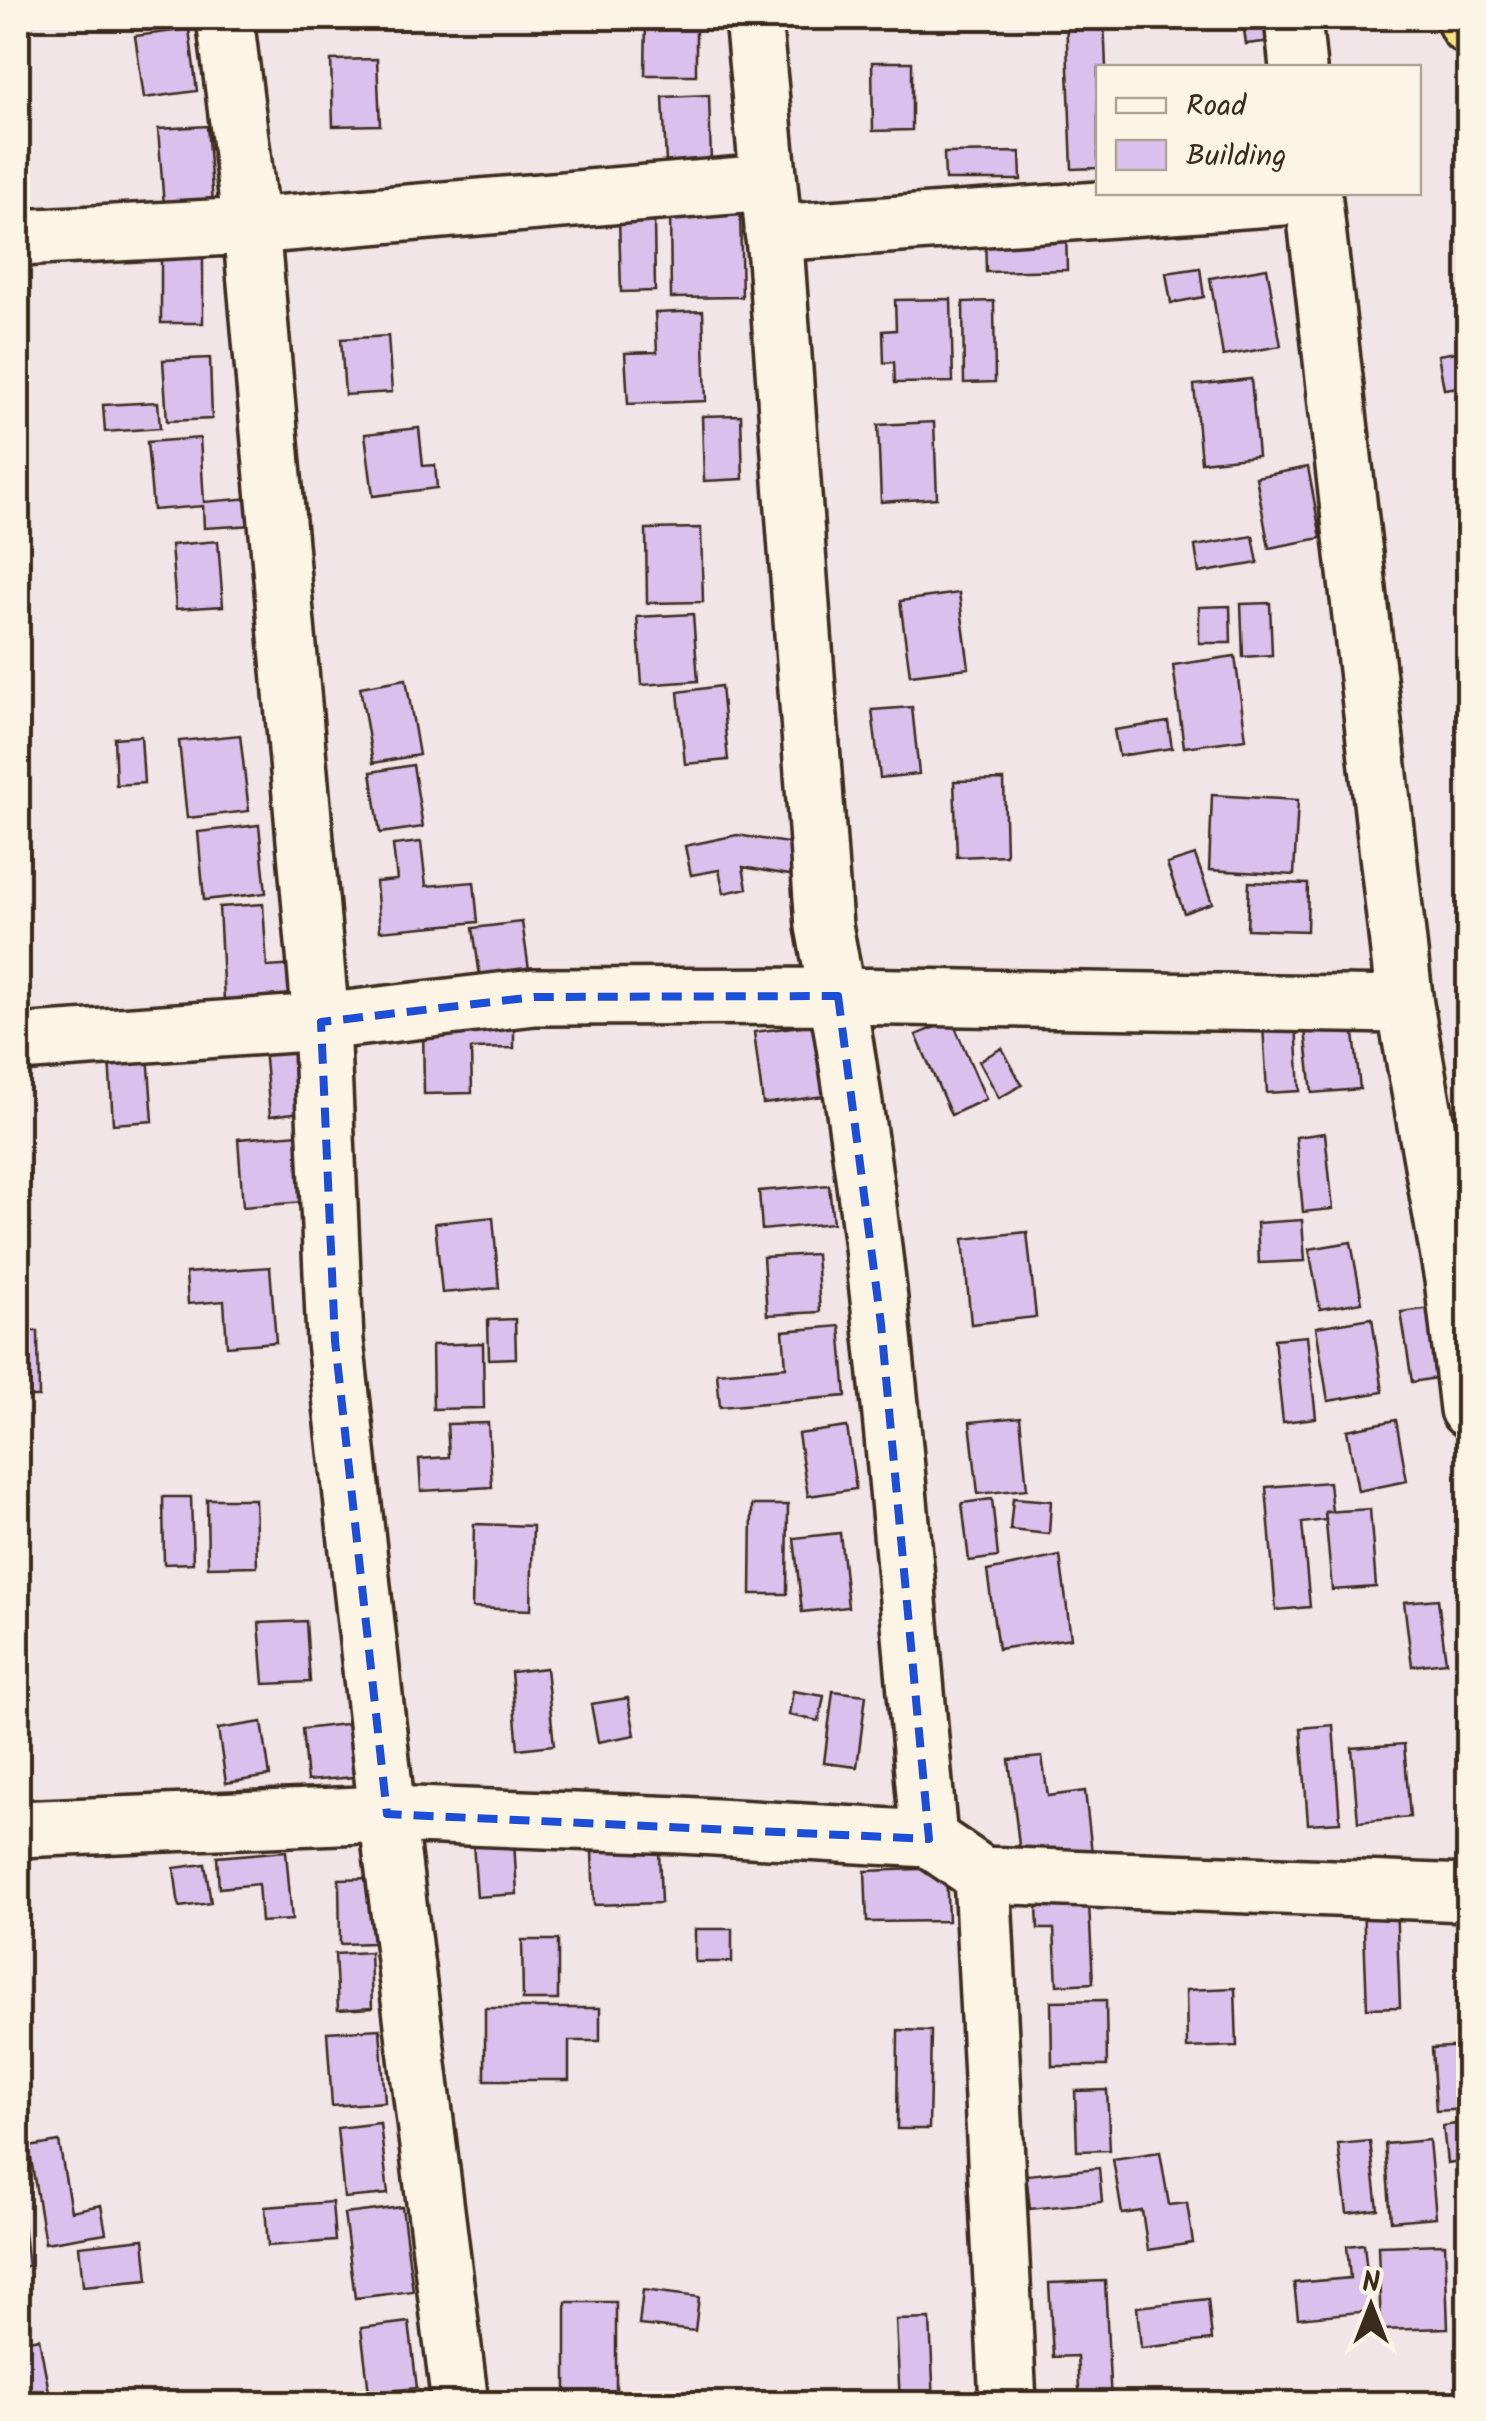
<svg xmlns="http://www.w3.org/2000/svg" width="1486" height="2421" font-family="Kalam,sans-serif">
  <rect width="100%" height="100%" fill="#f2e5e7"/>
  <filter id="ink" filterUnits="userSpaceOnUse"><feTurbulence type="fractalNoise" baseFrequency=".01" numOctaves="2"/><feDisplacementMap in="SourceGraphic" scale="20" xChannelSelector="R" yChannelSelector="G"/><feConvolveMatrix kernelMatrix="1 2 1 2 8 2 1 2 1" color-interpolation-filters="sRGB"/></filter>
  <g filter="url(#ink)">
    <!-- building -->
    <path fill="#dbbfed" stroke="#3b2a1e" stroke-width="2.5" d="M 646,18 L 696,18 L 696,75 L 645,75 Z
      M 1066,18 L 1104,18 L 1106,68 L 1098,68 L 1098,168 L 1072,169 Z
      M 1278,18 L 1281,40 L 1246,44 L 1243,22 Z
      M 189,29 L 197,91 L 144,98 L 135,36 Z
      M 377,59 L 380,125 L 333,126 L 331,60 Z
      M 872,62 L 912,62 L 912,130 L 873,131 Z
      M 709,95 L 711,162 L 666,164 L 663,97 Z
      M 207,126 L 213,203 L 164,206 L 158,129 Z
      M 1020,152 L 1021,180 L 945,180 L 944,153 Z
      M 740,210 L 742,297 L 671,298 L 670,211 Z
      M 619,218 L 654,218 L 655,291 L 621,292 Z
      M 1066,230 L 1067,270 L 986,272 L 985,233 Z
      M 203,252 L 203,323 L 161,323 L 161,253 Z
      M 1200,268 L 1204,297 L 1171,303 L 1166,273 Z
      M 1267,268 L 1281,346 L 1223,356 L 1210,278 Z
      M 951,299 L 953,382 L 895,383 L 894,362 L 884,363 L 883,331 L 896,330 L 895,300 Z
      M 994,301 L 995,382 L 964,383 L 963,302 Z
      M 703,311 L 706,401 L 628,404 L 625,353 L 657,352 L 655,313 Z
      M 388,336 L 392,392 L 345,395 L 341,339 Z
      M 1468,350 L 1468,396 L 1467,386 L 1444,389 L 1438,355 Z
      M 210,358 L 212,419 L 167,421 L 163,360 Z
      M 1251,379 L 1258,456 L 1201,462 L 1194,385 Z
      M 158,402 L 160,428 L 105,432 L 103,405 Z
      M 741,415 L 743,479 L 704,481 L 702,416 Z
      M 934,422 L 937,498 L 881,502 L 878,425 Z
      M 419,428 L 423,466 L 435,465 L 437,488 L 373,496 L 365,434 Z
      M 200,438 L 204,502 L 252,498 L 255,525 L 204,528 L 203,506 L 153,510 L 147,442 Z
      M 1308,467 L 1321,538 L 1269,548 L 1256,477 Z
      M 701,528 L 703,602 L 647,603 L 646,529 Z
      M 1253,536 L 1258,563 L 1199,573 L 1195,546 Z
      M 218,541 L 223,606 L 176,609 L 171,545 Z
      M 959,593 L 969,668 L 910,675 L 900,601 Z
      M 1270,603 L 1272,655 L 1243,657 L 1241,604 Z
      M 1230,606 L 1231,643 L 1199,643 L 1199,607 Z
      M 693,614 L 698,681 L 642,685 L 637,617 Z
      M 1235,656 L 1246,739 L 1184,747 L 1173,665 Z
      M 406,679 L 419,755 L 373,763 L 360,687 Z
      M 721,686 L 728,760 L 685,764 L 678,692 Z
      M 912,707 L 919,774 L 880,778 L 872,710 Z
      M 1168,722 L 1172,748 L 1119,756 L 1114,730 Z
      M 240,735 L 249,811 L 187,818 L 179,741 Z
      M 141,736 L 144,783 L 116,785 L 114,738 Z
      M 413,765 L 423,827 L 380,833 L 371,772 Z
      M 1004,780 L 1006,855 L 957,857 L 954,781 Z
      M 1212,795 L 1298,800 L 1294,875 L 1209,870 Z
      M 259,825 L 266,893 L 204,900 L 198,832 Z
      M 737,835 L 800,845 L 795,876 L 743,867 L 747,888 L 724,893 L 719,870 L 691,875 L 685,846 Z
      M 421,842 L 426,886 L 474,882 L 478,922 L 380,931 L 376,882 L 397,880 L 393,845 Z
      M 1195,855 L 1212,903 L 1184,913 L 1167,864 Z
      M 1249,882 L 1308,884 L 1307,931 L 1247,929 Z
      M 263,904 L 267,967 L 298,965 L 300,997 L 224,1001 L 219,907 Z
      M 522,922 L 531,983 L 482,990 L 473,928 Z
      M 514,1019 L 514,1048 L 471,1049 L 472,1093 L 424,1094 L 423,1021 Z
      M 952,1020 L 986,1099 L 951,1115 L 916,1035 Z
      M 816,1024 L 824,1096 L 763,1104 L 754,1032 Z
      M 1296,1024 L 1300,1091 L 1267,1093 L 1263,1025 Z
      M 1353,1024 L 1360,1089 L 1312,1093 L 1305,1030 Z
      M 303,1045 L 309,1111 L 270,1116 L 264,1048 Z
      M 1002,1048 L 1022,1085 L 999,1098 L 979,1061 Z
      M 148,1054 L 153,1121 L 113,1124 L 109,1057 Z
      M 1325,1133 L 1333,1209 L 1303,1212 L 1296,1137 Z
      M 299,1134 L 304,1202 L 243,1207 L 238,1139 Z
      M 829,1185 L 833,1223 L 762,1230 L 759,1191 Z
      M 493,1217 L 499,1288 L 442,1293 L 435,1223 Z
      M 1302,1220 L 1305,1261 L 1259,1263 L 1257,1223 Z
      M 1027,1232 L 1036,1317 L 971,1324 L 963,1239 Z
      M 1351,1242 L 1362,1302 L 1320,1309 L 1309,1249 Z
      M 816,1254 L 820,1312 L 767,1315 L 763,1257 Z
      M 270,1267 L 276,1342 L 227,1346 L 224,1301 L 188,1304 L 186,1273 Z
      M 1432,1308 L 1442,1377 L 1412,1382 L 1401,1312 Z
      M 1372,1318 L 1383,1392 L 1328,1401 L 1316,1327 Z
      M 515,1319 L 516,1358 L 489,1359 L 488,1320 Z
      M 840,1326 L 846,1396 L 720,1407 L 717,1373 L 786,1367 L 783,1331 Z
      M 18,1331 L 38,1331 L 39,1397 L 18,1397 Z
      M 1307,1336 L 1316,1418 L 1283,1422 L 1274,1339 Z
      M 483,1343 L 484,1408 L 433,1409 L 432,1345 Z
      M 1020,1417 L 1027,1489 L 978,1494 L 970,1422 Z
      M 1396,1420 L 1407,1481 L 1358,1491 L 1347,1430 Z
      M 488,1423 L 492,1487 L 421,1491 L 419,1459 L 449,1457 L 447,1424 Z
      M 847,1427 L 856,1489 L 808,1496 L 798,1434 Z
      M 1329,1482 L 1332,1512 L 1325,1512 L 1326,1520 L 1302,1523 L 1310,1607 L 1276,1610 L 1266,1487 Z
      M 163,1497 L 191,1497 L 193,1563 L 164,1564 Z
      M 1013,1498 L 1051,1501 L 1049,1534 L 1010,1530 Z
      M 207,1499 L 255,1499 L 257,1566 L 208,1567 Z
      M 992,1499 L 998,1557 L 969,1561 L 962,1503 Z
      M 752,1505 L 788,1505 L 787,1594 L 751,1594 Z
      M 1370,1509 L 1376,1587 L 1332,1590 L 1325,1512 Z
      M 474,1524 L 533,1526 L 531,1610 L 472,1608 Z
      M 840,1533 L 848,1607 L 802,1612 L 794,1538 Z
      M 1060,1556 L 1071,1638 L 998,1649 L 987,1571 Z
      M 1438,1599 L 1446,1662 L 1412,1666 L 1404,1602 Z
      M 306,1621 L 310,1682 L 264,1684 L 259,1623 Z
      M 546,1668 L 554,1745 L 518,1749 L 511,1672 Z
      M 793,1691 L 824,1696 L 819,1721 L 789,1715 Z
      M 833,1691 L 866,1695 L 857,1767 L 824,1763 Z
      M 628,1698 L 635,1735 L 598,1742 L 591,1704 Z
      M 262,1722 L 270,1776 L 226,1783 L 218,1729 Z
      M 362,1722 L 367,1776 L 307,1781 L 302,1729 Z
      M 1333,1725 L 1340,1822 L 1308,1824 L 1301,1728 Z
      M 1404,1744 L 1410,1817 L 1358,1822 L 1352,1748 Z
      M 1042,1757 L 1048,1796 L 1085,1791 L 1092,1853 L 1021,1862 L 1009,1760 Z
      M 514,1840 L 517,1894 L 477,1897 L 473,1843 Z
      M 659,1850 L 661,1903 L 594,1905 L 592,1852 Z
      M 286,1851 L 292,1920 L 261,1922 L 258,1884 L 219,1888 L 217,1857 Z
      M 205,1864 L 211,1903 L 179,1907 L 174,1868 Z
      M 946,1868 L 948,1921 L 867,1922 L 865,1871 Z
      M 371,1878 L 373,1943 L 340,1944 L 339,1879 Z
      M 1396,1902 L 1400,2007 L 1367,2008 L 1363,1904 Z
      M 1089,1903 L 1093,1983 L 1057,1985 L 1054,1929 L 1038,1929 L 1037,1906 Z
      M 695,1929 L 732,1929 L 732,1962 L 695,1962 Z
      M 522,1940 L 558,1940 L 558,2000 L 523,2000 Z
      M 370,1952 L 372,2008 L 338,2010 L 335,1954 Z
      M 1235,1988 L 1237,2046 L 1187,2048 L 1186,1990 Z
      M 1106,2000 L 1107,2066 L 1052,2066 L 1051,2001 Z
      M 485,2008 L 600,2008 L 600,2041 L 569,2041 L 569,2080 L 485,2080 Z
      M 380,2029 L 385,2102 L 332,2106 L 327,2032 Z
      M 898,2030 L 931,2031 L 929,2129 L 897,2129 Z
      M 1468,2046 L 1468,2109 L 1436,2111 L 1432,2048 Z
      M 1107,2090 L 1110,2150 L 1077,2151 L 1075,2091 Z
      M 1468,2122 L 1468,2160 L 1447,2163 L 1443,2126 Z
      M 380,2123 L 388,2194 L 344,2198 L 337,2128 Z
      M 1429,2140 L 1436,2217 L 1391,2221 L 1385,2144 Z
      M 1370,2141 L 1378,2209 L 1347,2213 L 1338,2144 Z
      M 59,2142 L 71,2211 L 101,2205 L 106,2233 L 45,2243 L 29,2147 Z
      M 1160,2152 L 1169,2205 L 1187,2203 L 1193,2243 L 1148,2250 L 1142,2211 L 1122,2214 L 1113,2159 Z
      M 1099,2168 L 1102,2202 L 1030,2209 L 1026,2175 Z
      M 20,2198 L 28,2266 L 18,2267 L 18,2199 Z
      M 332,2202 L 335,2241 L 268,2246 L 265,2207 Z
      M 402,2207 L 413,2291 L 355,2298 L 344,2214 Z
      M 144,2239 L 148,2280 L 83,2286 L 79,2246 Z
      M 1364,2244 L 1371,2311 L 1298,2318 L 1294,2283 L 1350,2278 L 1347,2246 Z
      M 1445,2244 L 1448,2328 L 1381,2330 L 1378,2246 Z
      M 1105,2281 L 1111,2404 L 1080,2404 L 1077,2356 L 1053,2357 L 1049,2283 Z
      M 643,2290 L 699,2297 L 695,2331 L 639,2325 Z
      M 1208,2299 L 1212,2340 L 1141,2348 L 1137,2307 Z
      M 566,2302 L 616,2302 L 616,2404 L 566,2404 Z
      M 930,2319 L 934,2404 L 900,2404 L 896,2320 Z
      M 409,2322 L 417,2388 L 369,2393 L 361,2328 Z
      M 39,2338 L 50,2397 L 18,2404 L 18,2342 Z"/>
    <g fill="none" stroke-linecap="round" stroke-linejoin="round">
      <!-- minor casing -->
      <g stroke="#3b2a1e" stroke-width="62">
        <path id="minor" d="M 225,18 L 251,226 L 321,1022 L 335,1341 L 387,1814 L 460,2404
          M 753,18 L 776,258 L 824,926 C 882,1227 901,1535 929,1839
          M 1293,18 L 1298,68
          M 1313,192 L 1405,1005 L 1453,1279 L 1468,1409
          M 773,233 L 1313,195
          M 18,238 L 251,226 L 767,183
          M 18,1043 L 321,1022 L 534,997 L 838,996 L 1405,1005
          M 18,1829 L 387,1814 L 680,1825 L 929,1839 L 982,1875 L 1468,1893
          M 982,1875 L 1008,2404"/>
      </g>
      <!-- highway casing -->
      <g stroke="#3b2a1e" stroke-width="62">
        <path id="highway" d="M 1464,18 L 1468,26"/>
      </g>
      <!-- minor -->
      <use href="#minor" stroke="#fcf5e5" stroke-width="55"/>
      <!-- highway -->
      <use href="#highway" stroke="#f5e382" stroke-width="55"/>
    </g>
  </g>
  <!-- marked area -->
  <path fill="none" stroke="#1d4ed8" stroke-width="8" stroke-dasharray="20 12" stroke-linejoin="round" d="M 838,996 L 881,1324 L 929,1839 L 387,1814 L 335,1341 L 321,1022 L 534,997 Z"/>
  <!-- margin -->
  <rect width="1486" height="2421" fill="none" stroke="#fcf5e5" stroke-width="60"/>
  <rect x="30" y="30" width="1426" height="2361" fill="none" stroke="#3b2a1e" stroke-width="4" filter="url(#ink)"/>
  <!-- legend -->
  <rect x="1096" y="65" width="325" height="130" fill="#fcf5e5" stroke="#afa495" stroke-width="2.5"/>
  <rect x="1116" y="98" width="50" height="15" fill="#fcf5e5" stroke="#afa495" stroke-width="2.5"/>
  <text x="1186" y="115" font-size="30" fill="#3b2a1e">Road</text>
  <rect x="1116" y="140" width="50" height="30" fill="#dbbfed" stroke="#afa495" stroke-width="2.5"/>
  <text x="1186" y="165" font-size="30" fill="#3b2a1e">Building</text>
  <!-- north arrow -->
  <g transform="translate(1371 2306)" stroke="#fcf5e5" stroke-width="8" paint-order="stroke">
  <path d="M0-8L18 38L0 25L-18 38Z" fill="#3b2a1e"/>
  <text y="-15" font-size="28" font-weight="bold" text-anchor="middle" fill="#3b2a1e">N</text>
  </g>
</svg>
